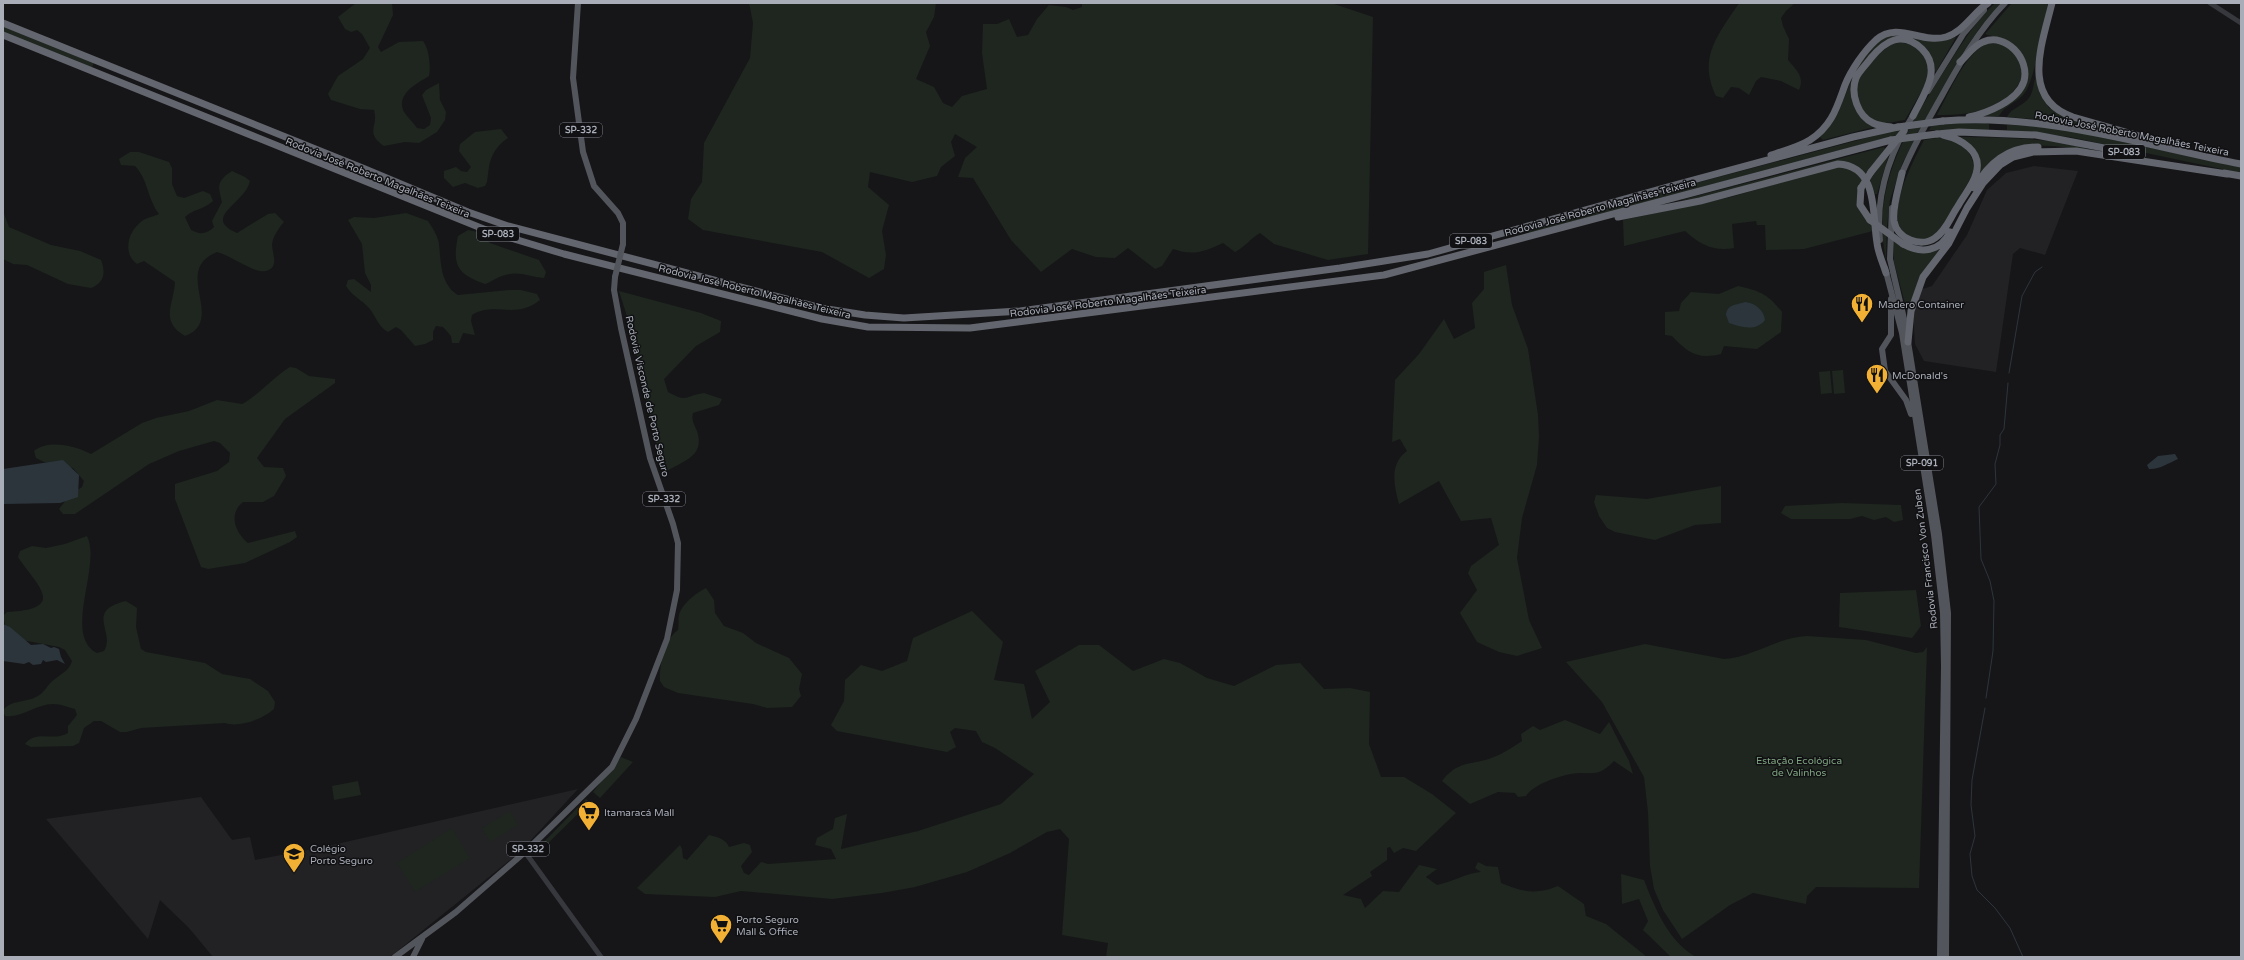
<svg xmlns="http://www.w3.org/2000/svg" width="2244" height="960" font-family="'Varela Round',sans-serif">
  <rect width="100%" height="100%" fill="#161618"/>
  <!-- built -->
  <path fill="#222225" d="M 2034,166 L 2078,171 L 2045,255 L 2020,248 L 2013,254 L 1996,372 L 1924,361 L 1915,344 L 1913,313 L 1919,290 L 1932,286 L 1967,235 L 1987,190 L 2006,173 Z
    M 578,789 L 520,852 L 390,957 L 213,957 L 189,928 L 160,900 L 148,939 L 46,819 L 201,797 L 232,840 L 250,837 L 255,860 L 328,846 Z"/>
  <!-- green -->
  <path fill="#1e261f" d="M 356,3 L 392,3 L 393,15 L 378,47 L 381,52 L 399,42 L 423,41 C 429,49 431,66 429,76 C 418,83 397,93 403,110 C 406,116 413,122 417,128 L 424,129 L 430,125 L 431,118 L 422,95 L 426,90 L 439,83 L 440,100 L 446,112 L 445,120 L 437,132 L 419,143 L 405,142 L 384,146 C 364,132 379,127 374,110 L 360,109 L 331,100 L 328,94 L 338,76 L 363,59 L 370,48 L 362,34 L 357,30 L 351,32 L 345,29 L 338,17 Z
    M 749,3 L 936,3 L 934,17 L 926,32 L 930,46 L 916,79 L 934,87 L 943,103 L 952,107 L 962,96 L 987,89 L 982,53 L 983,24 L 997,24 L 1009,19 L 1017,37 L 1028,35 L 1037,19 L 1049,5 L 1066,7 L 1073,10 L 1082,7 L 1082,3 L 1331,3 L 1373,17 L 1368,254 L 1328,260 L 1274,244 L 1260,233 C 1250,239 1245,247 1235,252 L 1223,243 C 1204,252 1193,256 1173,249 L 1162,266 L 1155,269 L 1128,248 L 1115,258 L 1096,257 L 1072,249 L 1041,272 L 1011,240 L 973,178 L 958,177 L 965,158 L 977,147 L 955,134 L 951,142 L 955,156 L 941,167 L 937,176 L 912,182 L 870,172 L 868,187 L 889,205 L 882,231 L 886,255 L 884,269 L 869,278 L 822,252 L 703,230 L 688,219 L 691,199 L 702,182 L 704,143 L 750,58 L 753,23 Z
    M 1739,3 L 1795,3 L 1786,11 L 1781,18 L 1783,26 L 1789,39 L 1788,60 C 1796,70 1805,76 1799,90 L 1781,81 L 1761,77 L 1756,81 L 1749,95 L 1739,88 L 1731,87 L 1723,98 L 1716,96 C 1697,57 1719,34 1739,3 Z
    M 1995,3 L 2001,3 L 1979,29 L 1964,51 L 1903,162 L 1890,200 L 1887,226 L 1886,260 C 1871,187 1905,132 1943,73 C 1959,48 1973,24 1995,3 Z
    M 2012,3 L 2048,3 C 2044,25 2036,73 2026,91 C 2020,102 2004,105 1999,116 L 1984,116 L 2018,94 L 2024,61 L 1995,37 L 1985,34 Z
    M 3,26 L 94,62 L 92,68 L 3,33 Z
    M 1889,35 L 1947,39 L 1956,37 L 1936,72 L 1920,45 L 1887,40 L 1882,43 L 1858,71 L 1852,92 L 1874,127 L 1823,140 L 1819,136 L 1838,113 L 1855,71 L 1875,44 Z
    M 1896,42 C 1920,44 1924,52 1931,75 L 1905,120 C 1896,121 1886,125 1878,122 C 1862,117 1852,93 1859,78 C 1867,62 1881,51 1896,42 Z
    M 1988,43 C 1993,44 2002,43 2006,46 C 2035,64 2021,92 1996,105 C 1977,114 1957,115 1937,115 C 1950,92 1964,54 1988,43 Z
    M 2037,70 L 2039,92 L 2049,108 L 2115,131 L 2116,133 L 2033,119 L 2007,117 C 2011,108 2023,106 2029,98 C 2034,91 2034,79 2037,70 Z
    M 1946,123 L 1985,123 L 1989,124 L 1989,130 L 1929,130 L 1932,125 Z
    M 2016,124 L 2071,131 L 2241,167 L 2241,173 L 2070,137 L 2007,130 L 2007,125 Z
    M 501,129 L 508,138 C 495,146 489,159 488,175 C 487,180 488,181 485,186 L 478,188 L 465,183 L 453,187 L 444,178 L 444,171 L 456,167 L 461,171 L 467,172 L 471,167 L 459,151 L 460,144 L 475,132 Z
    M 1900,129 L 1901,134 L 1529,233 L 1527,228 Z
    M 1957,137 C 1981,137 2076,138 2090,151 C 2048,145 2005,135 1978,177 L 1979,165 Z
    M 1938,138 C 1958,138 1975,151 1974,172 L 1939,233 L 1926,240 C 1921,239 1913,239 1908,237 C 1880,221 1914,160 1924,140 Z
    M 1884,147 L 1886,150 L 1865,175 L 1848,163 L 1699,199 L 1681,200 Z
    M 1890,151 L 1877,194 L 1875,194 L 1870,180 Z
    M 130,152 L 139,152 L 169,162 L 172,168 L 172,184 L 177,196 L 184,198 L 203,191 L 210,194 L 213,201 C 203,210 193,209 185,217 L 191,230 C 200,235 207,234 214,227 L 212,221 L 222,202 C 218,187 216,181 232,171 L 245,177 L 250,181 C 245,204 201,217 237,233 L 268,214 L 275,213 L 284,222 C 279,228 273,236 272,244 C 272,254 280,267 266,271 C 255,274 230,255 217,252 C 171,270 227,320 185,336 C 159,321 174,304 175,282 L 144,261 L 137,264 C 122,253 128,231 142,221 C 147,217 153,217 159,214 C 147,198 148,179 135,166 L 121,165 L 119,159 Z
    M 1837,166 L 1852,169 L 1862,180 L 1861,213 L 1874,227 L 1873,231 L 1804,249 L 1766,250 L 1765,225 L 1757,225 L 1756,221 L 1732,224 L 1734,248 C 1714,252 1699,244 1685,231 L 1624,246 L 1623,220 L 1731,197 Z
    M 3,211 L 9,227 L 51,245 L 80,251 L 101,260 C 106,273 104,283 91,288 L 68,284 L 27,265 L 13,264 L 3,259 Z
    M 406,213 L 428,221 C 432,227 438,236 439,244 C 441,262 440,284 458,295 L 509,290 L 521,290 L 537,294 L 540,300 C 516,320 495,301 472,315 L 471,321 L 475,335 L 463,333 L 459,343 L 452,343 L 451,336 L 443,327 L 436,326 L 433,332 L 433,340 L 425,344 L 415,346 L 401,330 L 396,327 L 388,332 C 378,327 376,316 369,308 C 362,300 352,296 346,286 L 348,280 L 354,279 L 371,292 L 371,285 L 365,273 L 362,244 L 348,220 L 354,217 L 374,218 Z
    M 468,230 L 478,232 L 490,243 L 539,260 L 546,272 L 544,278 C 529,277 518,270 502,276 C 496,278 491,282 485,284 C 457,274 452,265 458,236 Z
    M 1893,241 C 1914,256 1921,254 1944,245 L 1919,278 L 1909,310 L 1907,311 L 1894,262 Z
    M 1506,265 L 1512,305 L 1528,349 L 1538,415 L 1539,437 L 1537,465 L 1522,518 L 1517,558 L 1529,620 L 1542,648 L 1517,656 L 1499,652 L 1477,642 L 1460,613 L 1477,590 L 1468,573 L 1471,566 L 1499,545 L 1491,518 L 1461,521 L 1439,481 L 1399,504 C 1394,485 1389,464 1407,451 L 1400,439 L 1392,442 L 1395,380 L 1419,354 L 1444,319 L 1454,339 L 1475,328 L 1472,303 L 1484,289 L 1484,272 Z
    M 1738,286 C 1760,291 1768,294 1782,312 L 1781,332 L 1757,349 L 1724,346 L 1721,354 C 1697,360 1687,352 1672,336 L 1665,335 L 1665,312 L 1679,311 L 1681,303 L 1691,292 L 1719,294 Z
    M 619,291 L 701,313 L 721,321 L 720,332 L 696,346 L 664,379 L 668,392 C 688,403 684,396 704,393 L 722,399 L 719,405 L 693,413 C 691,420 694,424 697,431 C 705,456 685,460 667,471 L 663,467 L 659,458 L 631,329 Z
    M 290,367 L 296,368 L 309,376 L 335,379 L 335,383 L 285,419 L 257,458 L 264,467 L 283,468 L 286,476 L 274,496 L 263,502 L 243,502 C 228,514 235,532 248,543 L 295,531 L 297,537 L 290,542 L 245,563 L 208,569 L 201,567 L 175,499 L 175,484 L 178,483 L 217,471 L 229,462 L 230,453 L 220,443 L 214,441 L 179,451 L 149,464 L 75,514 L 63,514 L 59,509 L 69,496 L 82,487 L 84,481 L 73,468 L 44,462 L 36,458 L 34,451 C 49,439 76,446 91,454 L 142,423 L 156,418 L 189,411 L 217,400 L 242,404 C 260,394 272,378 290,367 Z
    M 1843,370 L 1845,393 L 1834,394 L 1832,371 Z
    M 1830,371 L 1832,393 L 1821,394 L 1819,372 Z
    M 1721,486 L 1721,523 L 1695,525 L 1655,540 L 1615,532 L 1607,528 L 1599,516 L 1594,502 L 1596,495 L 1647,499 Z
    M 1842,503 L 1901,505 L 1903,520 L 1894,522 L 1886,517 L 1874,520 L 1862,516 L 1850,519 L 1791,519 L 1781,513 L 1785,506 Z
    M 87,536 C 102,566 62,635 97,653 L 104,651 C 116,632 84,611 126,601 L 137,608 L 136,627 L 141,649 L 146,652 L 205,663 L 222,674 L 250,679 L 268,691 L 275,702 L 274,709 C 263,719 240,728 225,723 L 141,728 L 127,732 L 120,732 L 101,721 L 94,721 L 84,728 L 79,743 L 73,746 L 31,747 L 25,744 C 36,729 54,742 68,733 L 68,726 L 77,715 L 75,709 C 68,707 60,704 53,704 C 36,704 23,718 5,716 L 3,711 C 8,701 25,702 34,698 C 46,693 46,685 55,679 C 62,673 69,671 72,661 L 65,650 L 59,647 L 22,640 L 5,625 L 3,616 L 7,612 C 69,609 36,585 18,557 L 20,551 L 32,546 L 46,548 L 65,544 Z
    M 706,588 L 714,600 L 715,613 L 724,626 L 743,633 L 756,643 L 789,658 L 802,674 L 799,689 L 801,696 L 792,707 L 767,708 L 753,704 L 678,693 L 664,687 L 660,681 C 659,665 665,639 678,630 C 679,625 678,619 679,615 C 682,604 696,593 706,588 Z
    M 1916,590 L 1921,626 L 1912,638 L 1839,627 L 1840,593 Z
    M 972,611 L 1003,642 L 994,680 L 1024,684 L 1032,719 L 1050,702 L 1035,671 L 1079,645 L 1099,645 L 1133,671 L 1164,659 L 1180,663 L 1207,678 L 1234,686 L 1276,665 L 1300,663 L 1324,689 L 1350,688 L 1370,692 L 1369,744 L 1381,777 L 1404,777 L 1432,794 L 1456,813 L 1416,851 L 1403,848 L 1394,853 L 1390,847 L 1387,848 L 1387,860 L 1370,872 L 1372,876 L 1343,895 L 1361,899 L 1365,908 L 1383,891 L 1399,892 L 1419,865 L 1437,869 L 1426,877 L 1437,885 C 1453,882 1466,873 1481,872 L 1475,868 L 1478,862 L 1486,866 L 1498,867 L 1501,883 C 1524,892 1535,895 1558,886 L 1584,904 L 1586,916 L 1606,924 L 1647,957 L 1106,957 L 1108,943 L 1062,935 L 1069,839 L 1060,829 L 1047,832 L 1010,853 L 967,872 L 915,887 L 882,893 L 832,899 L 741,891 L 715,897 L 645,894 L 637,888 L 680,845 L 682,849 L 683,858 L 687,860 L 709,835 C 717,837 726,839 729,847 L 744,843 L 750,845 L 752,852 L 741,866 L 744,873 L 749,875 L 761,862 L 768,864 L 836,859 L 831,849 L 815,845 L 817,838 L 833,829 L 835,818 L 847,814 L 841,849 L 918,831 L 1001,804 L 1034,774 L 995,748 L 982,742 L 976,731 L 955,728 L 950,732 L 956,747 L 947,752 L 837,731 L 831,725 L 844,701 L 845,680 L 861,665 L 882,671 L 907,661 L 913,638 Z
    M 1807,636 L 1866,640 L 1916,653 L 1923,652 L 1927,647 L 1919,888 L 1816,887 L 1807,896 L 1806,904 L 1753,893 L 1730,905 L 1682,939 L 1663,910 L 1654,889 L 1650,866 L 1648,812 L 1644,777 L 1602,702 L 1566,662 L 1645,644 L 1724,659 C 1753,657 1778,637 1807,636 Z
    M 1565,720 L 1600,734 L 1609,722 L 1629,761 L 1633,774 L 1614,761 C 1596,780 1591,770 1571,774 C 1557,777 1534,784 1526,796 L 1518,797 L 1515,793 L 1498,792 L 1470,804 L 1442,781 C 1459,759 1472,766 1494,757 C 1504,753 1513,747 1522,741 L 1521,734 L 1533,726 L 1540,730 Z
    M 621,757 L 633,762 L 600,798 L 593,792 Z
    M 358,781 L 361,795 L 334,800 L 332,786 Z
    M 586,799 L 590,802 L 534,857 L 532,854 Z
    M 510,811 L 518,825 L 490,842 L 482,828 Z
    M 452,828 L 470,858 L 415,892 L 397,863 Z
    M 1621,874 L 1644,880 C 1655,908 1668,941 1696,957 L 1671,957 L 1643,930 L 1648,921 L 1639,899 L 1622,904 Z"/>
  <!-- water -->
  <path fill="#2c353c" d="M 1745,302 C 1755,303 1764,310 1765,320 C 1756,332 1740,327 1729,323 L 1726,315 C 1727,304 1737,305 1745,302 Z
    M 2175,454 L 2178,459 C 2169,463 2158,470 2149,469 L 2147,465 L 2158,456 Z
    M 63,460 L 79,475 L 78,497 L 60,503 L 3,504 L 3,469 Z
    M 3,624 L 10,627 L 31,645 L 43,644 L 51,648 L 54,647 L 59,649 L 61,657 L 65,664 L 57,660 L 46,662 L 43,660 L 41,664 L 33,665 L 29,662 L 24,664 L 3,661 Z"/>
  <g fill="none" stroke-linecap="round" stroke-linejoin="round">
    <!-- stream -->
    <path stroke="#2c353c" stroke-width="1" d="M 2009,373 L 2022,296 L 2035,272 L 2042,267
      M 1986,698 L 1993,651 L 1994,601 L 1990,581 L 1981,559 L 1979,507 L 1996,484 L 1995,464 L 2000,445 L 2000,435 L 2004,429 L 2008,383
      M 1985,708 L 1972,780 L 1971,805 L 1975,836 L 1970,854 L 1972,876 L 1977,890 L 1995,908 L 2010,928 L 2023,957"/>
    <!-- minor -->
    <path stroke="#37383d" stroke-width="5" d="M 2210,3 L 2241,23
      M 525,852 L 601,957"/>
    <!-- major -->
    <path stroke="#53555c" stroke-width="6" d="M 578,3 L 573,78 L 583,152 L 594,186 L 618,213 L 623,223 L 623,244
      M 1928,91 L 1964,33 L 1984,10
      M 1901,176 C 1911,150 1926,124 1940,99 C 1959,65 1977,32 2005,3
      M 1892,208 L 1890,259 L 1905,323 L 1939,534 L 1948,613 L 1946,957
      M 1880,240 C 1875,195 1891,150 1915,112
      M 1885,268 L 1902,333 L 1934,535 L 1943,613 L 1944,666 L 1940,957
      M 1891,299 L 1891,335 L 1882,349 L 1885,371 L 1906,400 L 1911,414
      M 395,957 L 456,912 L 525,852 L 612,767 L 636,719 L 667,639 L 677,590 L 678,543 L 673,524 L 650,458 L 621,328 L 614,290 L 615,277
      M 413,957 L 422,939"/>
    <!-- highway -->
    <path stroke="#63666e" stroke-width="7" d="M 2052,3 C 2042,44 2020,99 2073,117 L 2178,147
      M 3,23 L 365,169 L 468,212 L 508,226 L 821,308 L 865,315 L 904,318 L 1020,311 L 1340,268 L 1428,254 L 1671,186 L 1853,137 L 1898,127
      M 3,35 L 491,232 L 564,254 L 822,319 L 868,327 L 970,328 L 1384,275 L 1891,140
      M 1960,62 C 1967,56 1974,45 1983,42 C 2006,32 2030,59 2024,81 C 2018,101 1987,113 1969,117
      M 1943,121 C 2044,113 2143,145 2241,164
      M 1891,127 C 1885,126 1879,126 1873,123 C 1858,116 1850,94 1856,78 C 1859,71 1866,65 1871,58 C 1885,41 1902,30 1922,49 C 1943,70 1923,95 1913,116
      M 1937,134 L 1959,132 L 2036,135 L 2141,155
      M 1771,155 C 1784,151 1799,147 1810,140 C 1832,126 1837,107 1845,85 C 1851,70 1864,51 1876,40 C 1898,21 1921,44 1946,37 C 1963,32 1973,13 1988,3
      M 1871,172 L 1904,131
      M 1902,173 C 1899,187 1892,207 1894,221 C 1897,239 1921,248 1935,238 C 1946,231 1951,216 1958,206 C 1964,195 1973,185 1976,174 C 1983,151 1961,139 1943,135
      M 2224,173 L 2241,176
      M 1861,188 L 1860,205 L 1870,220
      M 1974,188 C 1989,163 2007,147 2038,147
      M 1618,217 L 1700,201 L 1838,164 C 1879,166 1872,215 1877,243 C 1878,253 1883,263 1886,273
      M 1903,244 C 1921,254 1940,252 1950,232
      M 1908,342 L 1911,311 L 1923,277 L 1949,243 L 1967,208 L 1983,183 L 2000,165 L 2013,157 L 2033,152 L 2076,151 L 2227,174"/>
    <!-- major-bridge -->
    <path stroke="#53555c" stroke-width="6" d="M 615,277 L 623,244"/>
    <!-- highway-bridge -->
    <path stroke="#63666e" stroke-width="7" d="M 1898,127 L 1943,121
      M 1891,140 L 1937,134
      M 1861,188 L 1871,172
      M 1870,220 L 1903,244"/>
  </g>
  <!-- icons -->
  <defs>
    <g id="restaurant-pin" transform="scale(1.15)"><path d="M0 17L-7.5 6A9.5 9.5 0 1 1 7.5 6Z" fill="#f2b134" stroke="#111113"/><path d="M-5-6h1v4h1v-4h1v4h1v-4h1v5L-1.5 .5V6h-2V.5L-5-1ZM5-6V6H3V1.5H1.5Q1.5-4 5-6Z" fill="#111"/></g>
    <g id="supermarket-pin" transform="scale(1.15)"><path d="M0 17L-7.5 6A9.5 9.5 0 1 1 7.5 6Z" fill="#f2b134" stroke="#111113"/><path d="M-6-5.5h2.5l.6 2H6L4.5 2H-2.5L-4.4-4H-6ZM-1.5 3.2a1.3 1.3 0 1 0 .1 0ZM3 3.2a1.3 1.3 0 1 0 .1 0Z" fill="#111"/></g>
    <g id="school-pin" transform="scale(1.15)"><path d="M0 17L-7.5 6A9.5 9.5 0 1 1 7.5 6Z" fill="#f2b134" stroke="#111113"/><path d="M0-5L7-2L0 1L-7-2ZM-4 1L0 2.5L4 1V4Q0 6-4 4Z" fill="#111"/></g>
  </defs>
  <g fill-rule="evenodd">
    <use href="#restaurant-pin" x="1862" y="304"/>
    <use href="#restaurant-pin" x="1877" y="375"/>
    <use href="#supermarket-pin" x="589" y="812"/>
    <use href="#school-pin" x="294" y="854"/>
    <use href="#supermarket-pin" x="721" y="925"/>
  </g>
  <g text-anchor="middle" stroke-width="3" stroke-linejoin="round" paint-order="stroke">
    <!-- shield labels -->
    <g fill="#111113" stroke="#7b7e86" stroke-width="1">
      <rect x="560" y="123" width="42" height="14" rx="3"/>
      <rect x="2103" y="145" width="42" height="14" rx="3"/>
      <rect x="477" y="227" width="42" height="14" rx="3"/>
      <rect x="1450" y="234" width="42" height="14" rx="3"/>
      <rect x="1901" y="456" width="42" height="14" rx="3"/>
      <rect x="643" y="492" width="42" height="14" rx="3"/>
      <rect x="507" y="842" width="42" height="14" rx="3"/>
    </g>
    <g font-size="9" font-weight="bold" fill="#a8adb8">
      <text x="581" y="133">SP-332</text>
      <text x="2124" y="155">SP-083</text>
      <text x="498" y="237">SP-083</text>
      <text x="1471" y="244">SP-083</text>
      <text x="1922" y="466">SP-091</text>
      <text x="664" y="502">SP-332</text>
      <text x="528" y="852">SP-332</text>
    </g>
    <!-- street labels -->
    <g font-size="10" fill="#a8adb8" stroke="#111113">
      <text transform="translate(2132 133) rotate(11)" y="4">Rodovia José Roberto Magalhães Teixeira</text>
      <text transform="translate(378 177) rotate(22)" y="4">Rodovia José Roberto Magalhães Teixeira</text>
      <text transform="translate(1600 207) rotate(-15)" y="4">Rodovia José Roberto Magalhães Teixeira</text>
      <text transform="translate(755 291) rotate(14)" y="4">Rodovia José Roberto Magalhães Teixeira</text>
      <text transform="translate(1108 301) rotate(-7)" y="4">Rodovia José Roberto Magalhães Teixeira</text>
      <text transform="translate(648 396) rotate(77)" y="4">Rodovia Visconde de Porto Seguro</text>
      <text transform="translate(1925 559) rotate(-97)" y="4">Rodovia Francisco Von Zuben</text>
    </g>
    <!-- poi labels -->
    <g font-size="10" fill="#a8adb8" stroke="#111113" text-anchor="start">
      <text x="1878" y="308">Madero Container</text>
      <text x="1892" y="379">McDonald's</text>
      <text x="604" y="816">Itamaracá Mall</text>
      <text x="310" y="852">Colégio<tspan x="310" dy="12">Porto Seguro</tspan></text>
      <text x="736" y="923">Porto Seguro<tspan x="736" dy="12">Mall &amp; Office</tspan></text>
    </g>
    <!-- park labels -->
    <g font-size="10" fill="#7fa381" stroke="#111113">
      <text x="1799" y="764">Estação Ecológica<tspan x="1799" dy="12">de Valinhos</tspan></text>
    </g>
  </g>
  <!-- border -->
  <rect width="2244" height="960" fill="none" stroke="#a8adb8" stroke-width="8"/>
</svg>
